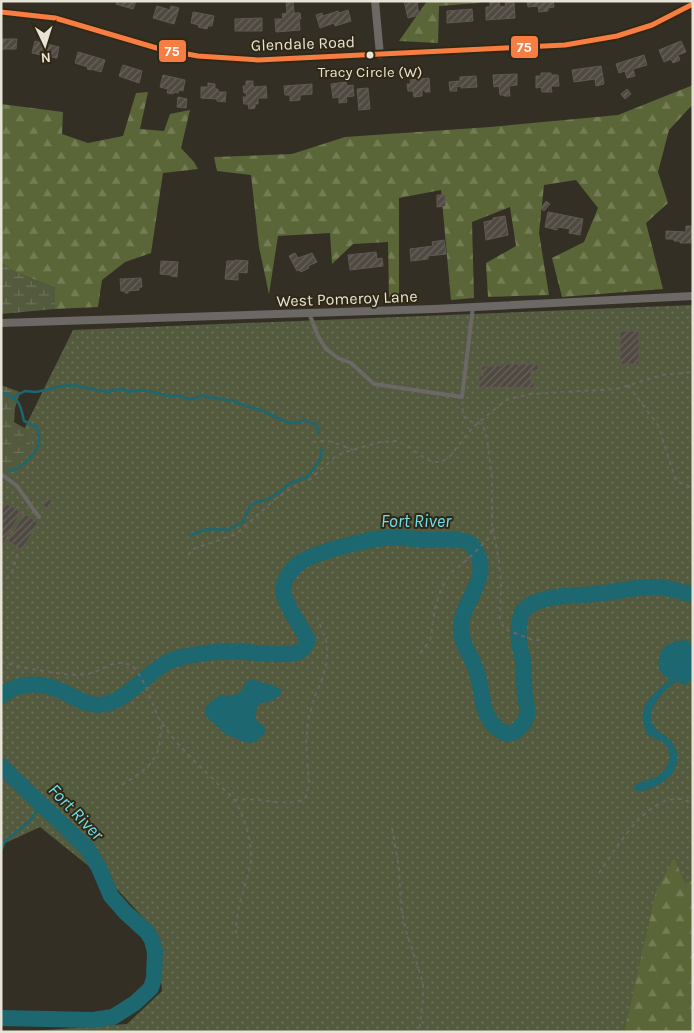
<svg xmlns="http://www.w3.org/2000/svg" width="694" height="1033" font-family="Karla,sans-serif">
  <defs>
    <pattern id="grass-dots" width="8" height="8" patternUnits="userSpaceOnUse" patternTransform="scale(1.25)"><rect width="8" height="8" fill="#535a3d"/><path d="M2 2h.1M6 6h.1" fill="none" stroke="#6c7258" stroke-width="1.8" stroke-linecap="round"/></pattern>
    <pattern id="forest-firs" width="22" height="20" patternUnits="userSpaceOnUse" patternTransform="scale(1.25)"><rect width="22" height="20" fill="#5b6638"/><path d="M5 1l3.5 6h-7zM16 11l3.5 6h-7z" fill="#737c54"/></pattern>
    <pattern id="wetland-marsh" width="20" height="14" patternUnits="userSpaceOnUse" patternTransform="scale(1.25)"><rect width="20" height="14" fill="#535a3d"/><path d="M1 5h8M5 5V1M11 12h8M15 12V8" fill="none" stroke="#6c7258"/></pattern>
    <pattern id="building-hatch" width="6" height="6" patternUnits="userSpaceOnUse" patternTransform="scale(1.25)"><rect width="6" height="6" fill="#4f4941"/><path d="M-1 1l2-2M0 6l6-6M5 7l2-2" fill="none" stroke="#68635c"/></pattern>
  </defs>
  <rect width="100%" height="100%" fill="#342f24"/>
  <!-- grass -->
  <path fill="url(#grass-dots)" d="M 693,305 L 693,880 L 654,906 L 624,1032 L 19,1032 L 127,1024 L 162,991 L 156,932 L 116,888 L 40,827 L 1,845 L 1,476 L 73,330 Z"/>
  <!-- forest -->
  <path fill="url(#forest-firs)" d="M 427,1 L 479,1 L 479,3 L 439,6 L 438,43 L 399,41 Z
    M 693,85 L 693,104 L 669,130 L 658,172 L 668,203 L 646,223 L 663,289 L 562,297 L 552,258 L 584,242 L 598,208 L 576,180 L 544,185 L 539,233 L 549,295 L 488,297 L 486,263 L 516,246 L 510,207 L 472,222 L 474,298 L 451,300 L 441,190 L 399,198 L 399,294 L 389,297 L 388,242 L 353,244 L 332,264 L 330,233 L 278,236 L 269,294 L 259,247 L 251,175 L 217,171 L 214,157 L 292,154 L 345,137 L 490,127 L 618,115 Z
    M 148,92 L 140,129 L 164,131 L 170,114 L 190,110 L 181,148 L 194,162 L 198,169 L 163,173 L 151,253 L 125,262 L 102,280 L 98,307 L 55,309 L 55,288 L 15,272 L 1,263 L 1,104 L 63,112 L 62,134 L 88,143 L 123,136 L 136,93 Z
    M 674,858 L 685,884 L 691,881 L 693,879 L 693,1032 L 624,1032 L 656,892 Z"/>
  <!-- wetland -->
  <path fill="url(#wetland-marsh)" d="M 1,263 L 15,272 L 55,288 L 55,309 L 1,314 Z
    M 1,385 L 20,392 L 15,408 L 14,422 L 33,433 L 25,458 L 1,475 Z"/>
  <!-- water -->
  <path fill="#1c6770" d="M 685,640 L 693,644 L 693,679 L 685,685 L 676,681 C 665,690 650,704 651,719 C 652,730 665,734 672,742 C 681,754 678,771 666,780 C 656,786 649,791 637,791 L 634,787 L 634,786 C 641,781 649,780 656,777 C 667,772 675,754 665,744 C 660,740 653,738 648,735 C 633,706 652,697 670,679 C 667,677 663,675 661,672 C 659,668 658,663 659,660 C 660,645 673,641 685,640 Z
    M 251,679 L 277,687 L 282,691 C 279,700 267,702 259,704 L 255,714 L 256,720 L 265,728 L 265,733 L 256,741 L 251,743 L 245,742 L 225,734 L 206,716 L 205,707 L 220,695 L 233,695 L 241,692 L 246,682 Z"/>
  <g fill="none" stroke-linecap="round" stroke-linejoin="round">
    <!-- stream -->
    <path stroke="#1c6770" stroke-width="2.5" d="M 1,392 C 20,400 20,402 24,421 L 37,427 C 38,432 40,439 39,443 C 36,454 19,471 8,471
      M 13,397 L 25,391 L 36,392 L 63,386 L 72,385 L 107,392 L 122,389 L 129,392 L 139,390 L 148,391 L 168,396 L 180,396 L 189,399 L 196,398 L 201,395 L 207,397 L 234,401 L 245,406 L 261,410 L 288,423 L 297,423 L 304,420 C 312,423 318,423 319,433
      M 190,535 L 208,529 L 228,530 L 243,522 L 250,506 L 258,502 L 266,500 L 280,492 L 290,483 L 307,477 L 318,463 L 321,455 L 322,448
      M 1,851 L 5,841 L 30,821 L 41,804"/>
    <!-- river -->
    <path stroke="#1c6770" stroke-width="16" d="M 1,696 C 17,682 40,682 59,690 C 74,696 87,708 105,704 C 127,699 145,676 164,664 C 175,657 192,655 205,653 C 215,652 225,651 235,651 C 252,652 268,655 285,654 C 288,654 293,654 296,653 C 303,651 306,646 308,640 C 303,631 298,622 292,613 C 283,596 278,586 292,570 C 294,568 296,566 298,564 C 311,553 365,540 384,538 C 400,536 416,540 431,540 C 441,540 467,537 473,546 C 494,577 465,595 461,624 C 459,643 473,657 478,675 C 483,695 481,716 498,729 C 501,731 502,732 505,733 C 515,736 525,724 527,715 C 528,709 526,701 525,695 C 524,683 524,671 523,660 C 522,653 519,647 519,640 C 518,634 519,618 522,613 C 533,594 576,596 596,594 C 616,592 637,586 658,587 C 670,588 681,592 693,595
      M 1,766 L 88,849 L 99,868 L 111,896 L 125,912 L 147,932 L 152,940 L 155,952 L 154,978 L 151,988 L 135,1003 L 113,1017 L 93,1020 L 1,1018"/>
  </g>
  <!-- building -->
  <path fill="url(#building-hatch)" stroke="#5f5951" d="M 117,1 L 136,1 L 133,9 L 116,4 Z
    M 286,1 L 293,1 L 294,13 L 300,13 L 301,19 L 299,19 L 300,30 L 276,32 L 275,19 L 283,19 L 282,14 L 287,13 Z
    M 404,1 L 422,1 L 417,3 L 419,15 L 408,18 Z
    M 490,1 L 499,1 L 500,7 L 506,6 L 505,3 L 514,2 L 515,18 L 486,20 L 486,7 L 490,7 Z
    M 527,1 L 553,1 L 554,7 L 548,8 L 548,11 L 539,12 L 538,6 L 528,7 Z
    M 157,6 L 170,10 L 171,6 L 179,8 L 174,24 L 153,18 Z
    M 472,9 L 473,21 L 447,23 L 447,11 Z
    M 348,10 L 351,21 L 335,26 L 334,23 L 320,28 L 316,15 L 322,13 L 323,16 L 338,11 L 339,13 Z
    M 193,12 L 214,16 L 212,26 L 208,26 L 207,29 L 198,27 L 199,25 L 191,23 Z
    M 262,18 L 262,31 L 235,31 L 235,19 Z
    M 1,39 L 17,39 L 16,49 L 1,49 Z
    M 35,41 L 59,47 L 57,58 L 32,53 Z
    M 681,41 L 686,52 L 678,55 L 680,60 L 673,63 L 671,59 L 664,62 L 659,50 Z
    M 78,52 L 105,60 L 101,72 L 91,69 L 91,70 L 87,69 L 88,67 L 75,63 Z
    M 644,55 L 647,65 L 633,69 L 635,76 L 627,78 L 625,71 L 619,73 L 616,64 Z
    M 123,65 L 142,71 L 139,83 L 119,76 Z
    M 601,66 L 604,84 L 596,86 L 595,79 L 574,82 L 572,70 Z
    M 541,73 L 551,73 L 551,75 L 558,75 L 559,86 L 551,86 L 552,92 L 542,92 L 541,87 L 536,88 L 536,76 L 541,76 Z
    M 517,74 L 517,85 L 509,86 L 510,96 L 504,96 L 504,95 L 500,95 L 499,86 L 494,87 L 493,75 Z
    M 163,75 L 185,80 L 183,91 L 179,90 L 178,93 L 174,92 L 173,94 L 167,93 L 168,89 L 160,87 Z
    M 476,76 L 477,87 L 461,88 L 461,86 L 456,87 L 457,91 L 450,91 L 449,82 L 460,81 L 460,77 Z
    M 429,78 L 430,92 L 425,92 L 425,90 L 422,90 L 422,96 L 414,97 L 413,91 L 408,91 L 407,84 L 411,84 L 410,80 Z
    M 246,81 L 253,81 L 253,87 L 266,86 L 267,98 L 258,98 L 258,104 L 255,104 L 255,108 L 249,109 L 248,104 L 244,104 L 243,97 L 247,97 L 246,93 L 244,93 L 243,86 L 246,86 Z
    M 346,82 L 347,86 L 353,85 L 354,96 L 346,97 L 347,102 L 339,103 L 339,97 L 333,98 L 331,84 Z
    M 208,83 L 215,84 L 215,89 L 218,89 L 218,92 L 226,92 L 225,102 L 217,101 L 217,99 L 201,98 L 201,87 L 208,87 Z
    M 312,84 L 312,94 L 300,95 L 300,100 L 290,101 L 290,95 L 285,95 L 284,86 Z
    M 368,88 L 370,109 L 359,110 L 357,89 Z
    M 627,89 L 631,94 L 625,99 L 621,94 Z
    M 178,97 L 187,99 L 186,108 L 177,107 Z
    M 437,195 L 445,195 L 445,206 L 437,207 Z
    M 546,201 L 550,204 L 544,211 L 541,208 Z
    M 548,212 L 583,219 L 580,235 L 569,233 L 570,229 L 557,227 L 557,230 L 545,227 Z
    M 505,216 L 508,235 L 486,240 L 484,222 L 493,220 L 493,218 Z
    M 686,226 L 693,226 L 693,239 L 691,239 L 691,243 L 680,243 L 680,241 L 674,241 L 674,239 L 666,239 L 666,231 L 686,232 Z
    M 444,240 L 446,254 L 428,256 L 428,259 L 411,261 L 410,249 L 433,246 L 432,242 Z
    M 376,252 L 377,259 L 382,258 L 383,266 L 350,270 L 348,255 Z
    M 295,253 L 298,258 L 312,253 L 317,262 L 308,266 L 309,268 L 301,272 L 299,270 L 297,271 L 289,256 Z
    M 235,260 L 248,261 L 247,273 L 238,272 L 238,280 L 225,279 L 227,261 L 235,261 Z
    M 161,261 L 178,262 L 177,277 L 171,276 L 171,275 L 160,274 Z
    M 141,278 L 142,287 L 139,287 L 139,290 L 128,291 L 128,293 L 125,293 L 125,291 L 121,291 L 120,279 Z
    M 620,331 L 639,331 L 639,364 L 620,364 Z
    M 501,364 L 538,364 L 538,371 L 531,371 L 531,383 L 534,383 L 534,388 L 479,387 L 479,376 L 483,376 L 483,370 L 481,370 L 481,366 L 501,366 Z
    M 48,498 L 52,501 L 47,508 L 43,506 Z
    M 6,503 L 21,512 L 1,547 L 1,512 Z
    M 24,514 L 38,522 L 22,550 L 8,541 Z"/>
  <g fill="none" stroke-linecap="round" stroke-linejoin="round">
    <!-- path -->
    <path stroke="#696560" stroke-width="2" stroke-dasharray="4 4" stroke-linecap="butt" d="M 628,385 L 658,425 L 676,481 L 693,488
      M 312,442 L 325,441 L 333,442 L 353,450
      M 493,528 L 499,561 L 501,583 L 500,619 L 503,626 L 507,630 L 533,640 L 541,640
      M 188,555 L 193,549 L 236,534 L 274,500 L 295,486 L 309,480 L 336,456 L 349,451 L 380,442 L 399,441 L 409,447 L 424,458 L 434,462 L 442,462 L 450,456 L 473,427 L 506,400 L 530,394 L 616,389 L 662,375 L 693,372
      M 1,585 L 13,570 L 18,552
      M 420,653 L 430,641 L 435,608 L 441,589 L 451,573 L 469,558 L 490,537 L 492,526 L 492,478 L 487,438 L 483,426 L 478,422 C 463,423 463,415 462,402
      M 1,662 C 21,667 72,679 91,673 C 104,670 115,658 130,665 C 141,670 152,703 157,714 C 159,719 162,723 165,727 C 179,748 198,764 216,782 C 222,788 230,794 235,801 C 244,816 252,841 251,859 C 250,870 246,881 243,892 C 238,907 236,921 236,936
      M 1,728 L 4,729
      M 115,789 C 131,779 152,769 158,750 C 161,742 160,731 162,722
      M 234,800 C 245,799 255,799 266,801 C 280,802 292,805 305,799 L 309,784 L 306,742 L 308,721 L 314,698 L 323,677 L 327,661 L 327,643 L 318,619
      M 392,828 L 399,868 L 401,907 L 406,931 L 417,964 L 423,983 L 423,998 L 419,1032
      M 599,873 C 616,849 642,802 675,799 C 681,798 687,801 693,804"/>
    <!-- service -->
    <path stroke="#6c6865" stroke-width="4" d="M 309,313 L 318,336 L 326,349 L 338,358 L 351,363 L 374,384 L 462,397 L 473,307
      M 1,474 L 17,486 L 39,517"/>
    <!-- minor -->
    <path stroke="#6c6865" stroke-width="8" d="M 375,1 L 380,55
      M 1,12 L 55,18 L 160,49 L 198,56 L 258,60 L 565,45 L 617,36 L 652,25 L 693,4
      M 1,323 L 434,309 L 693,296"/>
    <!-- bus-1 casing -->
    <g stroke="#302814" stroke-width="9">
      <path id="bus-1" d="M 1,12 L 55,18 L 160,49 L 198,56 L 258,60 L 565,45 L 617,36 L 652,25 L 693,4"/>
    </g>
    <!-- bus-1 -->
    <use href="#bus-1" stroke="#f77d43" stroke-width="5"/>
  </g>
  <!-- markers -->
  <circle fill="#e8e3d7" stroke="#302814" stroke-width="2" cx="370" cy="55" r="4.5"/>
  <g text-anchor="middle" stroke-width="4" stroke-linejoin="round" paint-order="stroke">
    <!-- bus labels -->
    <g font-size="15" fill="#e8e3d7" stroke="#302814">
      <text x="370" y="77">Tracy Circle (W)</text>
    </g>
    <!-- street labels -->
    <g font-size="16" fill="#e8e3d7" stroke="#302814">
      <text transform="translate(303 43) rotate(-2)" y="6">Glendale Road</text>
      <text transform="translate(347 298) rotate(-2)" y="6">West Pomeroy Lane</text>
    </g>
    <!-- water labels -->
    <g font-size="18" font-style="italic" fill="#6ce0f1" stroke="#302814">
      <text x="416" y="527">Fort River</text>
      <text transform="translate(76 812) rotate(46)" y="6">Fort River</text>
    </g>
  </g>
  <g stroke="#302814" stroke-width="2">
    <rect x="510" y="35" width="29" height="24" rx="5" fill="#f77d43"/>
    <rect x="158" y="39" width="29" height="24" rx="5" fill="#f77d43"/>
  </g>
  <g font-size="14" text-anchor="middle" font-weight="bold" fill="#fff">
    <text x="524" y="52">75</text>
    <text x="172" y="56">75</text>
  </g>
  <!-- border -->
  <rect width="694" height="1033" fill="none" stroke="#e8e3d7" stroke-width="5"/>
  <!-- north arrow -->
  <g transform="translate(45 45) rotate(176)" stroke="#302814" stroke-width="4" paint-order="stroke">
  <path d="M0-4L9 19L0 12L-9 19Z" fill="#e8e3d7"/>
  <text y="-8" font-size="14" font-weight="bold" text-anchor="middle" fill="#e8e3d7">N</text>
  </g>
</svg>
